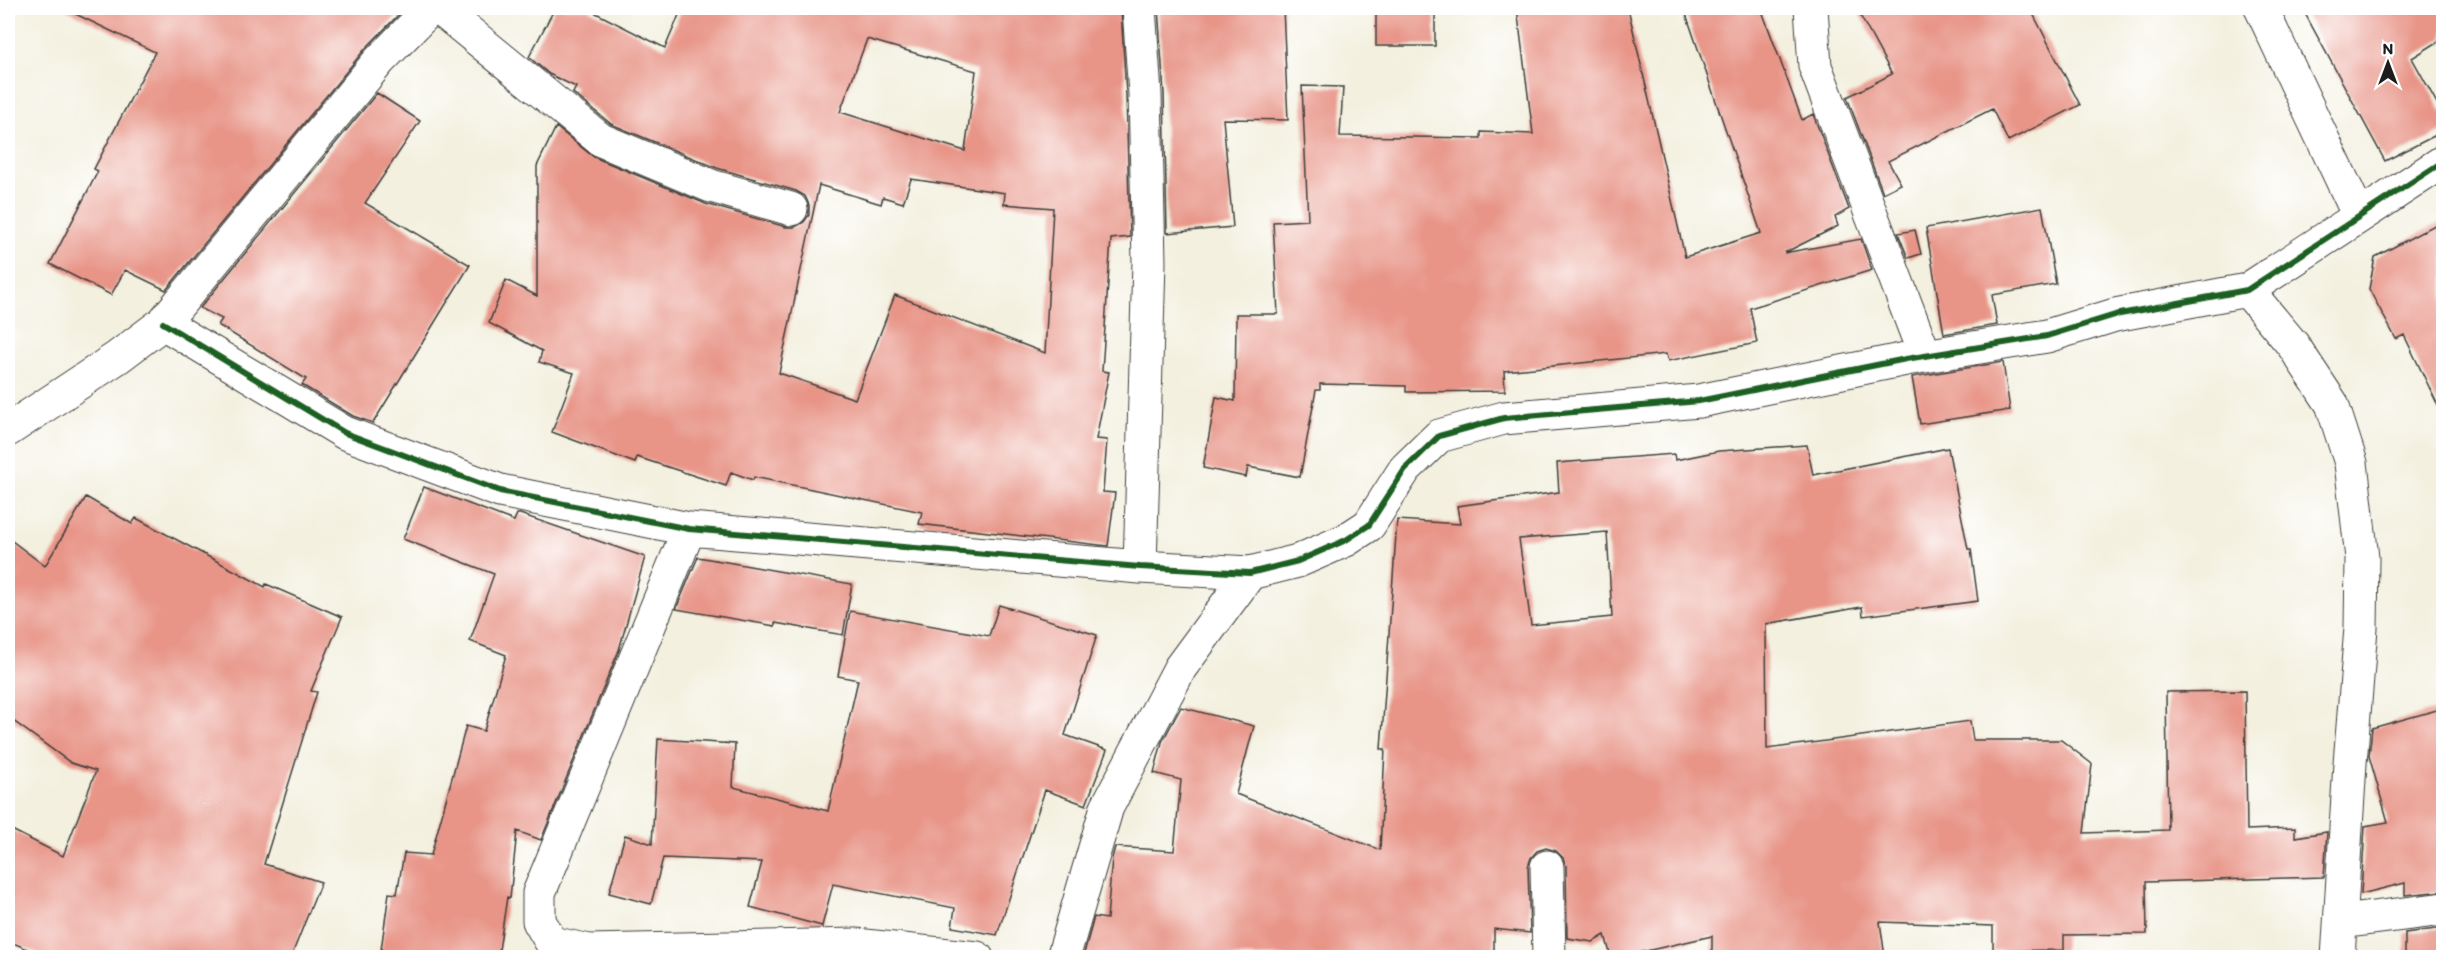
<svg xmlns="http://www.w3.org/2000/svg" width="2451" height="965" font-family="Itim,sans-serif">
  <rect width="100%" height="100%" fill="#fff"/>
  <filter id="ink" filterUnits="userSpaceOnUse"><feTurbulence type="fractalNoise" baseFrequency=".0167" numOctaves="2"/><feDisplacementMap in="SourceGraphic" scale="12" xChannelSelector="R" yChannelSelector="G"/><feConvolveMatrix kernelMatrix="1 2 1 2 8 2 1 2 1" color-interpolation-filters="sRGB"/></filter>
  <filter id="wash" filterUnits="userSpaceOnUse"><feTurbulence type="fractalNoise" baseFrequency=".008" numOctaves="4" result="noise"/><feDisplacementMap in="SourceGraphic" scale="24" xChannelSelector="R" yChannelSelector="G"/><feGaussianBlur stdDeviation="1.35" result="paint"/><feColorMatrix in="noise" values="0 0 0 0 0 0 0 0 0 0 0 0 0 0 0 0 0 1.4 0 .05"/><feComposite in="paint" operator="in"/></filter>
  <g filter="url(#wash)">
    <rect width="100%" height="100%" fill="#f3f0df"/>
    <g id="blocks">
      <!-- building -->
      <path fill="#e89588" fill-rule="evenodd" d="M 63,8 L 405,8 L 365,49 L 166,290 L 125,270 L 111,295 L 50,264 L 98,171 L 94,169 L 155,52 Z
        M 555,8 L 586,8 L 665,48 L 682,8 L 1121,8 L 1126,95 L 1130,237 L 1111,239 L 1102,371 L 1109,372 L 1096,439 L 1107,440 L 1103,492 L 1115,493 L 1108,546 L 919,524 L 922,512 L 754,477 L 753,480 L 731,472 L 726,486 L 637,457 L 635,463 L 552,432 L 574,373 L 539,362 L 542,351 L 489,323 L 506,280 L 537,296 L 537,166 L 556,127 L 594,157 L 706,204 L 786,227 L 795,227 L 804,222 L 809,215 L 809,205 L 805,196 L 796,191 L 717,168 L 611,124 L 573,93 L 576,87 L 549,74 L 529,57 ZM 867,39 L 976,71 L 965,151 L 840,112 ZM 911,179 L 1005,193 L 1004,204 L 1053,208 L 1045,353 L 895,295 L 855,399 L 779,373 L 819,185 L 881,204 L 883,197 L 903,203 Z
        M 1158,8 L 1283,8 L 1288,120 L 1223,119 L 1233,227 L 1167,233 L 1164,93 Z
        M 1376,8 L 1435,8 L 1435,46 L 1376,46 Z
        M 1517,8 L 1628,8 L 1685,257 L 1761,233 L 1684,8 L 1761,8 L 1802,120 L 1813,114 L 1849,209 L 1835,217 L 1838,226 L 1784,253 L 1861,239 L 1872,270 L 1750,308 L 1757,343 L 1668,361 L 1666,354 L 1504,371 L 1505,391 L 1406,392 L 1406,386 L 1320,384 L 1320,390 L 1316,390 L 1300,477 L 1248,467 L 1246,477 L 1203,468 L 1216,397 L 1235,401 L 1236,314 L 1278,314 L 1273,222 L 1308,220 L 1302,86 L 1343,87 L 1340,136 L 1481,138 L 1481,132 L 1533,134 Z
        M 1856,8 L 2030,8 L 2080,105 L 2008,141 L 1992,109 L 1888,161 L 1901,184 L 1883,193 L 1847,97 L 1892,74 Z
        M 2302,8 L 2444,8 L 2444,38 L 2412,58 L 2444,116 L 2444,131 L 2385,161 Z
        M 377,93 L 420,121 L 365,203 L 470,265 L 373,423 L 353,416 L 302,385 L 306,379 L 218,325 L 222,319 L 200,308 Z
        M 2042,207 L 2056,284 L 1992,295 L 1997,325 L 1944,334 L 1926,228 Z
        M 2444,220 L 2444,418 L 2404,335 L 2396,339 L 2369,289 L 2375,257 Z
        M 1915,230 L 1921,254 L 1908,258 L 1898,233 Z
        M 2003,362 L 2010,410 L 1920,424 L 1912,377 Z
        M 1807,445 L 1813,475 L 1948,448 L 1968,549 L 1971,549 L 1978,601 L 1863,616 L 1862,607 L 1766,624 L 1767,749 L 1970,721 L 1973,740 L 2061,740 L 2092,764 L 2084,833 L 2168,830 L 2166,692 L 2245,691 L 2247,830 L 2295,828 L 2295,837 L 2327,832 L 2324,877 L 2146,882 L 2147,934 L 2064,935 L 2064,950 L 1993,951 L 1993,926 L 1880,922 L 1885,957 L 1712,957 L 1712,936 L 1620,957 L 1611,957 L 1605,935 L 1593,942 L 1567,938 L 1566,866 L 1563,858 L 1556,851 L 1546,848 L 1537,851 L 1531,858 L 1528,867 L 1530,933 L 1494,929 L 1494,954 L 1396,953 L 1396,957 L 1083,957 L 1094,917 L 1107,919 L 1112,858 L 1115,847 L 1174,851 L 1181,780 L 1154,773 L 1162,742 L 1181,707 L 1254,726 L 1236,794 L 1380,850 L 1385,749 L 1381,749 L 1397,520 L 1460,524 L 1457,506 L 1559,492 L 1557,463 L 1674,454 L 1675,460 L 1719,451 ZM 1607,532 L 1612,617 L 1531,625 L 1519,539 Z
        M 424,487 L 514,521 L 517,514 L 520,514 L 645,557 L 619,650 L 541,840 L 517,831 L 510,898 L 507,897 L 498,957 L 380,957 L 389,893 L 397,894 L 404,853 L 431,855 L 466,726 L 484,731 L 506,655 L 470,641 L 494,574 L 403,539 Z
        M 86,497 L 132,524 L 136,518 L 265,587 L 266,584 L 342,617 L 311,691 L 317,692 L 264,864 L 321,882 L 291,957 L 47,957 L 8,941 L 8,828 L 63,856 L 96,771 L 71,763 L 8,717 L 8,538 L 45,566 Z
        M 698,557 L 852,584 L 843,635 L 775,623 L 775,626 L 676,609 Z
        M 999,605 L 1097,635 L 1065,735 L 1107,750 L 1086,805 L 1045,790 L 997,935 L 952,927 L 955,908 L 833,884 L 822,926 L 750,907 L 762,862 L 663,858 L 651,904 L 609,893 L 625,835 L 652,844 L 658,739 L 735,744 L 733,787 L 828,811 L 858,680 L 838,676 L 850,611 L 989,636 Z
        M 2444,708 L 2444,891 L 2405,895 L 2405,883 L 2361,894 L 2365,826 L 2388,822 L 2369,756 L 2372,728 Z
        M 2444,928 L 2444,957 L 2405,957 L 2405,933 Z"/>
    </g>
  </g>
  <g filter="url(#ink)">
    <use href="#blocks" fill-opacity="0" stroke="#3c3c39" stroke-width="1.5"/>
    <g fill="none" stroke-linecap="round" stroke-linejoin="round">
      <!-- minor casing -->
      <g stroke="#3c3c39" stroke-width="35">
        <path id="minor" d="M 439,8 L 601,140 L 711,186 L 791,209
          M 1139,8 L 1145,94 L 1149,262 L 1140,567
          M 1811,8 L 1815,66 L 1925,356
          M 2261,8 L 2359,216
          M 2247,290 L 2293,345 L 2332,404 L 2351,463 L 2362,558 L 2361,628 L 2350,763 L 2338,958
          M 163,323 L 345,433 L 500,491 L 689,529 L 1140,567 L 1250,573 L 1298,561 L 1346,540 L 1369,525 L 1405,469 L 1439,436 L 1504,418 L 1699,401 L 1906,359 L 2047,336 L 2115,315 L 2247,290 L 2444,161
          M 8,430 L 118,357 L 163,323 L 379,61 L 431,8
          M 689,529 L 539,893 L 539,921 L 552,943 L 589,951 L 856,945 L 977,958
          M 1547,867 L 1549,958
          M 2341,922 L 2444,909
          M 1063,958 L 1107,807 L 1180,668 L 1250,573"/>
      </g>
      <!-- minor -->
      <use href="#minor" stroke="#fff" stroke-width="33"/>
      <!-- cycleway casing -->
      <g stroke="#fff" stroke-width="10">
        <path id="cycleway" d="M 163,323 L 345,433 L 500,491 L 689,529 L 1140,567 L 1250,573 L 1298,561 L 1346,540 L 1369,525 L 1405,469 L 1439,436 L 1504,418 L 1699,401 L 1906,359 L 2047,336 L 2115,315 L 2247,290 L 2444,161"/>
      </g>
      <!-- cycleway -->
      <use href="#cycleway" stroke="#1b5e20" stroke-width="6"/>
    </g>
  </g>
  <!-- margin -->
  <rect width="2451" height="965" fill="none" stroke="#fff" stroke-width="30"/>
  <!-- north arrow -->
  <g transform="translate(2388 63)" stroke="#ffffff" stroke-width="4.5" paint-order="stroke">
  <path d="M0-4.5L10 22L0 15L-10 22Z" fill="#1c1c1c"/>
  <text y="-9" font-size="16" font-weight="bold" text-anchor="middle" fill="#1c1c1c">N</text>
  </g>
</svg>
